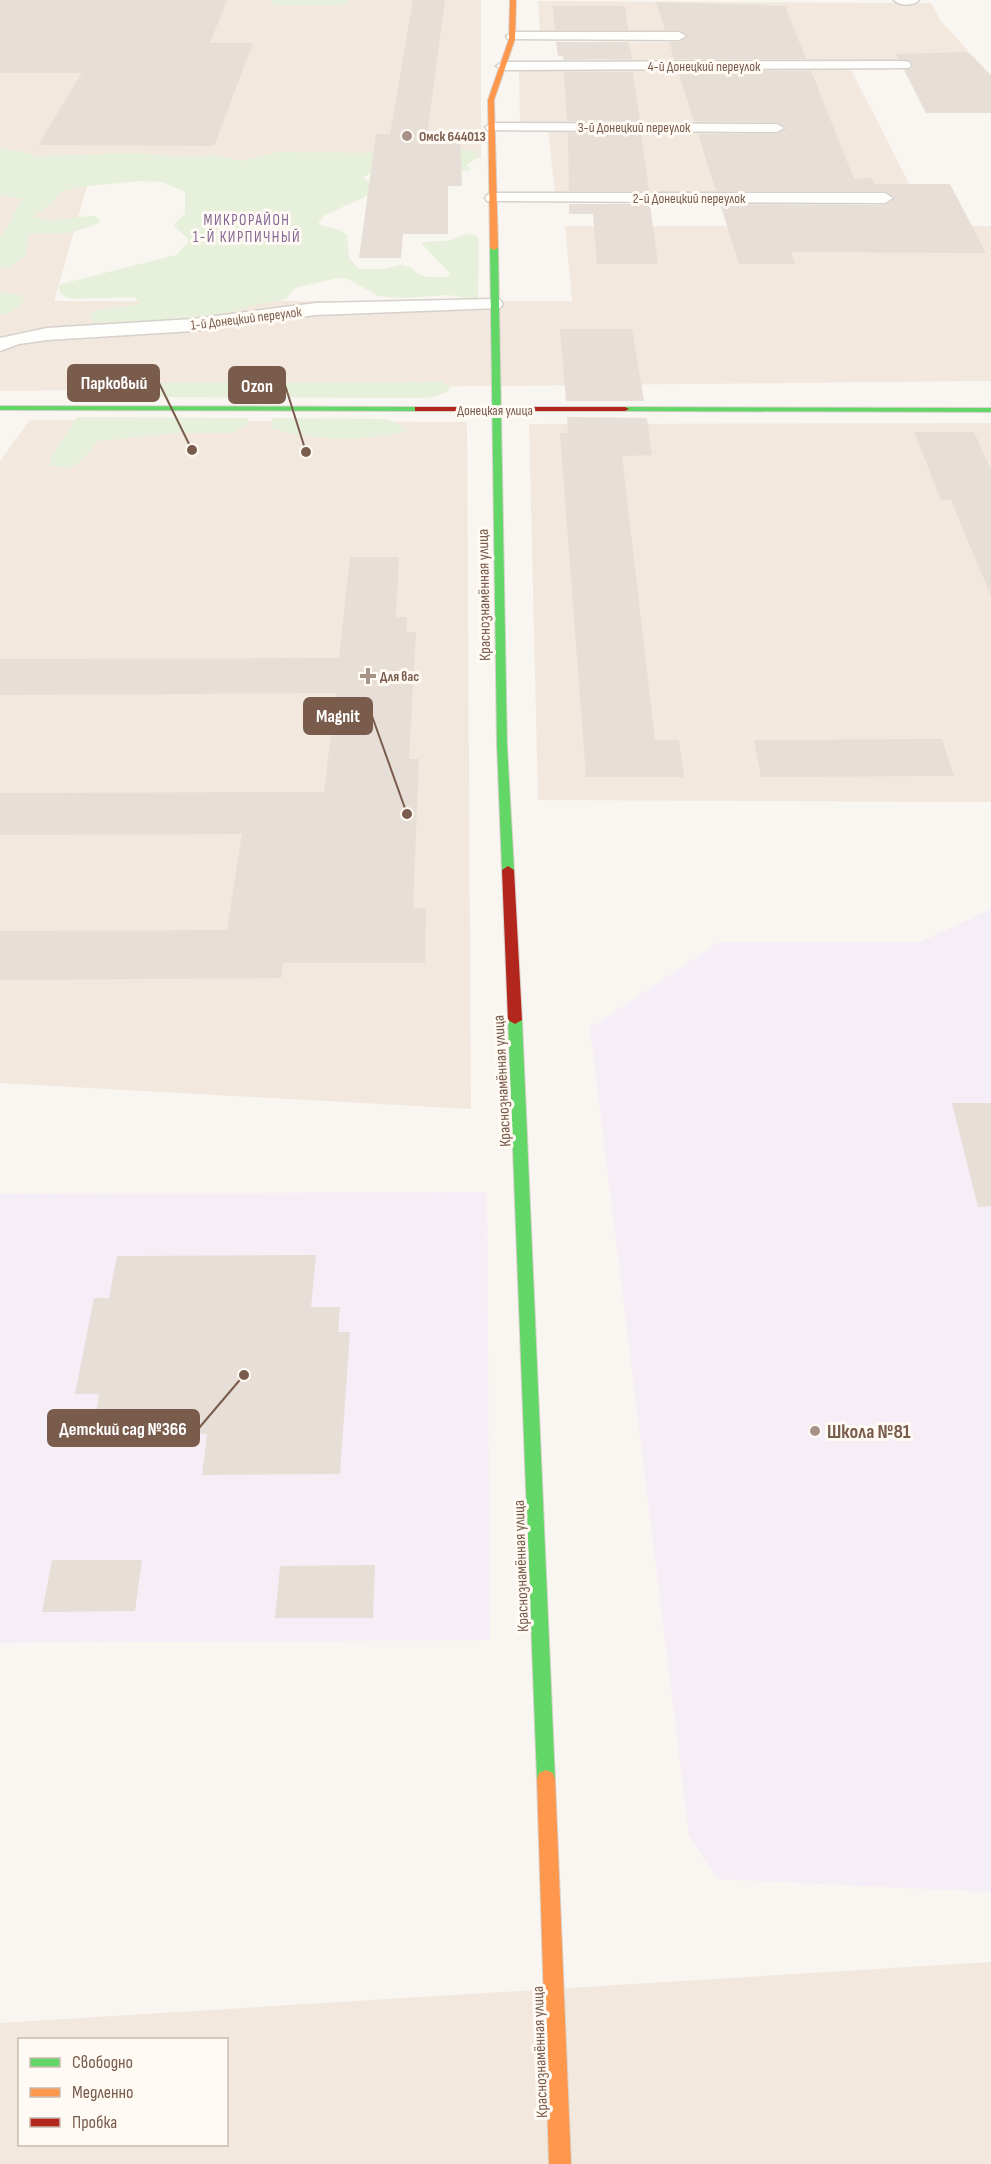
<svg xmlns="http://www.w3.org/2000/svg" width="991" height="2164" font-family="'Sofia Sans Condensed',sans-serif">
  <rect width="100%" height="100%" fill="#f9f5f0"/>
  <!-- residential -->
  <path fill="#f2e8de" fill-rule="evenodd" d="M 0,0 L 481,0 L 481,158 L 94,162 L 54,301 L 572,301 L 565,226 L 991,226 L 991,381 L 0,391 Z
    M 538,1 L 931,3 L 941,21 L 985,69 L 915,69 L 910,63 L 607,63 L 605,43 L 683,42 L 682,35 L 540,34 Z
    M 850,68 L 915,195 L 555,194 L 548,130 L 791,131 L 789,126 L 520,123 L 519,70 Z
    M 30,420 L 467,422 L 471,1109 L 0,1083 L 0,461 Z
    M 991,423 L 991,802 L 538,800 L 529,424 Z
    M 991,1962 L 991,2164 L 0,2164 L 0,2023 ZM 20,2040 L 226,2040 L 226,2144 L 20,2144 Z"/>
  <!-- education -->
  <path fill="#f6eef6" d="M 991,909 L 991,1892 L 717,1879 L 689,1835 L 590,1028 L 719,942 L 921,942 Z
    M 487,1192 L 490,1640 L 0,1643 L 0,1194 Z"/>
  <!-- green -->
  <path fill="#e7f0db" d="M 272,0 L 348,0 L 348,3 L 340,5 L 278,5 L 271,4 Z
    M 0,148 C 10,151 26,150 34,156 L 137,153 L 184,157 L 214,155 L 243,161 L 276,152 L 392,153 L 450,148 L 476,151 L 479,157 L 466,165 L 470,168 L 468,171 L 374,171 L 364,177 L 365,180 L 376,185 L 376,192 L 325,215 L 319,222 L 319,225 L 337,229 L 347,235 L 349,258 L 359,269 L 383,269 L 401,265 L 411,267 L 418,274 L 426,277 L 448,277 L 450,273 L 421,243 C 431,240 441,242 451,240 C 462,237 468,230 479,238 L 478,300 L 448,295 L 402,298 L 378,296 L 348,279 L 337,278 L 295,288 L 286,299 L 254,305 L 237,311 L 141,324 L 93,322 L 90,313 L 100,309 L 137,305 L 139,301 L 133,297 L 74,299 L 64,297 L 58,288 L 61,284 L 176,255 L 188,243 L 188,239 L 173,225 L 185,214 L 185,192 L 162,182 L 141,181 L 78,187 L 62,192 L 49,206 L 33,216 C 46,224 78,216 94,216 L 100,219 L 100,222 C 85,229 73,233 57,234 C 46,234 38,231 28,235 L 26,256 L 11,267 L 0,269 L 0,239 L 22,199 L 0,195 Z
    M 0,291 L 21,295 L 25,303 L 8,314 L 0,315 Z
    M 443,382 L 450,387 L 449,391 L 435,397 L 421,398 L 124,397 L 120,393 C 103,391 90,399 74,396 L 73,386 L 86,383 Z
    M 77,417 L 248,418 L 249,424 L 231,433 L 178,433 L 98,441 C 83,460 77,473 50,465 L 51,456 Z
    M 272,418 L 387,419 L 405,427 L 407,432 C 361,441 315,442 271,428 Z"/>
  <!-- building -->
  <path fill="#e6ded7" d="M 0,0 L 227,0 L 210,43 L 253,43 L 214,146 L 38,145 L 82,73 L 0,73 Z
    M 413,0 L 445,0 L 427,135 L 460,135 L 462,186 L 448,186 L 448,234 L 403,234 L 401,258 L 359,258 L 376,134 L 390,134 Z
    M 656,2 L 785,6 L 806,59 L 674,59 L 669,42 L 680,42 L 688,35 L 679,30 L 665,30 Z
    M 553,6 L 625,6 L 628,30 L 555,30 Z
    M 556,42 L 629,42 L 632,59 L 564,60 L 563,56 L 558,56 Z
    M 967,52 L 991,75 L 991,113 L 926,113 L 904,70 L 911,69 L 913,64 L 909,60 L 898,59 L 896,54 Z
    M 678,71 L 811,71 L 854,179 L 872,178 L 874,184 L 950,184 L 986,253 L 791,252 L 795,264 L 739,264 L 720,204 L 885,205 L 895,197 L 885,191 L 716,191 L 698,134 L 777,134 L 786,127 L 777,122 L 694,121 Z
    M 564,72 L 633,72 L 640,121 L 567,121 Z
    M 568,133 L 641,133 L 649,191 L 569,191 Z
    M 569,204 L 650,204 L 658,264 L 597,264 L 593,214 L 569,214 Z
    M 560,329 L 632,329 L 644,401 L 566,401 Z
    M 567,417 L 647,418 L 652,455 L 622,456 L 655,740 L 679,740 L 684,777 L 586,777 L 560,433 L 568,433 Z
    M 914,432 L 974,432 L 991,470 L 991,596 L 951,500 L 941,500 Z
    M 350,557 L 399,557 L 396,617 L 407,617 L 406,632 L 416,632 L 409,759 L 419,759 L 413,908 L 426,908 L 425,963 L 283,963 L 281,978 L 0,980 L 0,931 L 227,930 L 242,834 L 0,835 L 0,793 L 324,792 L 336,693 L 0,695 L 0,659 L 339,658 Z
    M 942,739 L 954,776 L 761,777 L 754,740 Z
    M 952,1103 L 991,1103 L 991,1206 L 978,1207 Z
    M 316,1255 L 311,1307 L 340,1307 L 338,1332 L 350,1332 L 340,1474 L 202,1475 L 207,1434 L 93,1435 L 99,1394 L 75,1394 L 94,1298 L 109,1298 L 117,1256 Z
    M 52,1560 L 142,1560 L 135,1611 L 42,1612 Z
    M 375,1565 L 373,1618 L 275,1618 L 280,1566 Z"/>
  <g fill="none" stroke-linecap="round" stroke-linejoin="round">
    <!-- street casing -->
    <g stroke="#d7d1cb" stroke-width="3">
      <path id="street" d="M 894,0 L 919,0 C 914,6 899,6 894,0 Z
        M 513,32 L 679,32 L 686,36 L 679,40 L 508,39 L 506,36 Z
        M 904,61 L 909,62 L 911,65 L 909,68 L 503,70 L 496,66 L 503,62 Z
        M 492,123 L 777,124 L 784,128 L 777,132 L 487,130 L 485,127 Z
        M 493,193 L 885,193 L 893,198 L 885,203 L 487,201 L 485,198 L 487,195 Z
        M 494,299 L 500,300 L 503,304 L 500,308 L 316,315 L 193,331 L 47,340 L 19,344 L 0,351 L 0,338 L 47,328 L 193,319 L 316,303 Z"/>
    </g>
    <!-- fast casing -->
    <g stroke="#d9d2cb" stroke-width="2">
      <path id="fast" d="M 494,246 L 498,248 L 507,745 L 514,870 L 508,874 L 502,870 L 497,745 L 490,248 Z
        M 0,406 L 418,407 L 422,409 L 418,411 L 0,410 Z
        M 622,407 L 991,408 L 991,412 L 625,411 L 622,411 Z
        M 515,1016 L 522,1020 L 555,1779 L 553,1785 L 546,1788 L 539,1785 L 537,1779 L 508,1020 Z"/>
    </g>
    <!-- slow casing -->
    <g stroke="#d9d2cb" stroke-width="2">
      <path id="slow" d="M 510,0 L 516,0 L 515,39 L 494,100 L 498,248 L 494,250 L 490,248 L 488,100 L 509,39 Z
        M 546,1770 L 553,1773 L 555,1779 L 571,2164 L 549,2164 L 537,1779 L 539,1773 Z"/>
    </g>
    <!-- jam casing -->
    <g stroke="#d9d2cb" stroke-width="2">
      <path id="jam" d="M 415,407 L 625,407 L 629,409 L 625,411 L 415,411 Z
        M 508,866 L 514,870 L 522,1020 L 515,1024 L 508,1020 L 502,870 Z"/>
    </g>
    <!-- street -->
    <use href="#street" fill="#fefefd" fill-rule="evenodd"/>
    <!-- fast -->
    <use href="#fast" fill="#63d668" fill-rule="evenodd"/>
    <!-- slow -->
    <use href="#slow" fill="#ff974d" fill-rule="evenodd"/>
    <!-- jam -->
    <use href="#jam" fill="#b3261e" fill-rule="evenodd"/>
  </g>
  <!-- markers -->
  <g fill="#a69286" stroke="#fffaf3" stroke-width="2">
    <circle cx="407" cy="136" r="6"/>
    <path d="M365 667h6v6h6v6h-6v6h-6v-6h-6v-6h6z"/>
    <circle cx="815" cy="1431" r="6"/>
  </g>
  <g text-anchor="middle" stroke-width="6" stroke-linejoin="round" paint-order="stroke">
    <!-- far-street labels -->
    <g font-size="14" fill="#7a5c4d" stroke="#fffaf3">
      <text x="704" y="71">4-й Донецкий переулок</text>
      <text x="634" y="132">3-й Донецкий переулок</text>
      <text x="689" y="203">2-й Донецкий переулок</text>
      <text transform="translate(246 318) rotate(-7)" y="5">1-й Донецкий переулок</text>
      <text x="495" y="415">Донецкая улица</text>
    </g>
    <!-- far-poi labels -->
    <g font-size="14" font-weight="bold" fill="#7a5c4d" stroke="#fffaf3" text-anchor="start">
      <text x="419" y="141">Омск 644013</text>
      <text x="380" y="681">Для вас</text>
    </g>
    <!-- far-neighbourhood labels -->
    <g font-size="15" letter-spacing="1.5" fill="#846695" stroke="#fffaf3">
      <text x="247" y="225">МИКРОРАЙОН<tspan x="247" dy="17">1-Й КИРПИЧНЫЙ</tspan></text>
    </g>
    <!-- street labels -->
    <g font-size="16" fill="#7a5c4d" stroke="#fffaf3">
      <text transform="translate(483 595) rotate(-91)" y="6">Краснознамённая улица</text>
      <text transform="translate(501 1081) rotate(-93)" y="6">Краснознамённая улица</text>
      <text transform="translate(520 1566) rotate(-92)" y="6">Краснознамённая улица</text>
      <text transform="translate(539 2052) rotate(-92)" y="6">Краснознамённая улица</text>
    </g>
    <!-- near-poi labels -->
    <g font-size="20" font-weight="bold" fill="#7a5c4d" stroke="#fffaf3" text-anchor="start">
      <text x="827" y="1438">Школа №81</text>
    </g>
  </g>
  <!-- callouts -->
  <path fill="none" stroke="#7a5c4d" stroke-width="2" d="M192 450L159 383M306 452L285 385M407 814L372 716M244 1375L199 1428"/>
  <g fill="#7a5c4d" stroke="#fffaf3" stroke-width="2">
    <circle cx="192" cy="450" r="6"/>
    <circle cx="306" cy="452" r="6"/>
    <circle cx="407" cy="814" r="6"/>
    <circle cx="244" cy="1375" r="6"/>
  </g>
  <g fill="#7a5c4d" stroke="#7a5c4d" stroke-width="2">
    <rect x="68" y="365" width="91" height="36" rx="6"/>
    <rect x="229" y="367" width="56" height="36" rx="6"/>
    <rect x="304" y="698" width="68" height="36" rx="6"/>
    <rect x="48" y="1410" width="151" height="36" rx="6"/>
  </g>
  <g font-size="18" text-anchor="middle" font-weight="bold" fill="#fff">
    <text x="114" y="389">Парковый</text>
    <text x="257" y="392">Ozon</text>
    <text x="338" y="722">Magnit</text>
    <text x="123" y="1435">Детский сад №366</text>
  </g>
  <!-- legend -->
  <rect x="18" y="2038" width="210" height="108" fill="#fffaf3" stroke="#cabbb1" stroke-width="1.5"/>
  <rect x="30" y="2058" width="30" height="9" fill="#63d668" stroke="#cabbb1" stroke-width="1.5"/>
  <text x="72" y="2068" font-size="18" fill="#7a5c4d">Свободно</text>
  <rect x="30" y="2088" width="30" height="9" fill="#ff974d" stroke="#cabbb1" stroke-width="1.5"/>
  <text x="72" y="2098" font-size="18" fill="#7a5c4d">Медленно</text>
  <rect x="30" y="2118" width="30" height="9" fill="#b3261e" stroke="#cabbb1" stroke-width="1.5"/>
  <text x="72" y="2128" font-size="18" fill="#7a5c4d">Пробка</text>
</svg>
